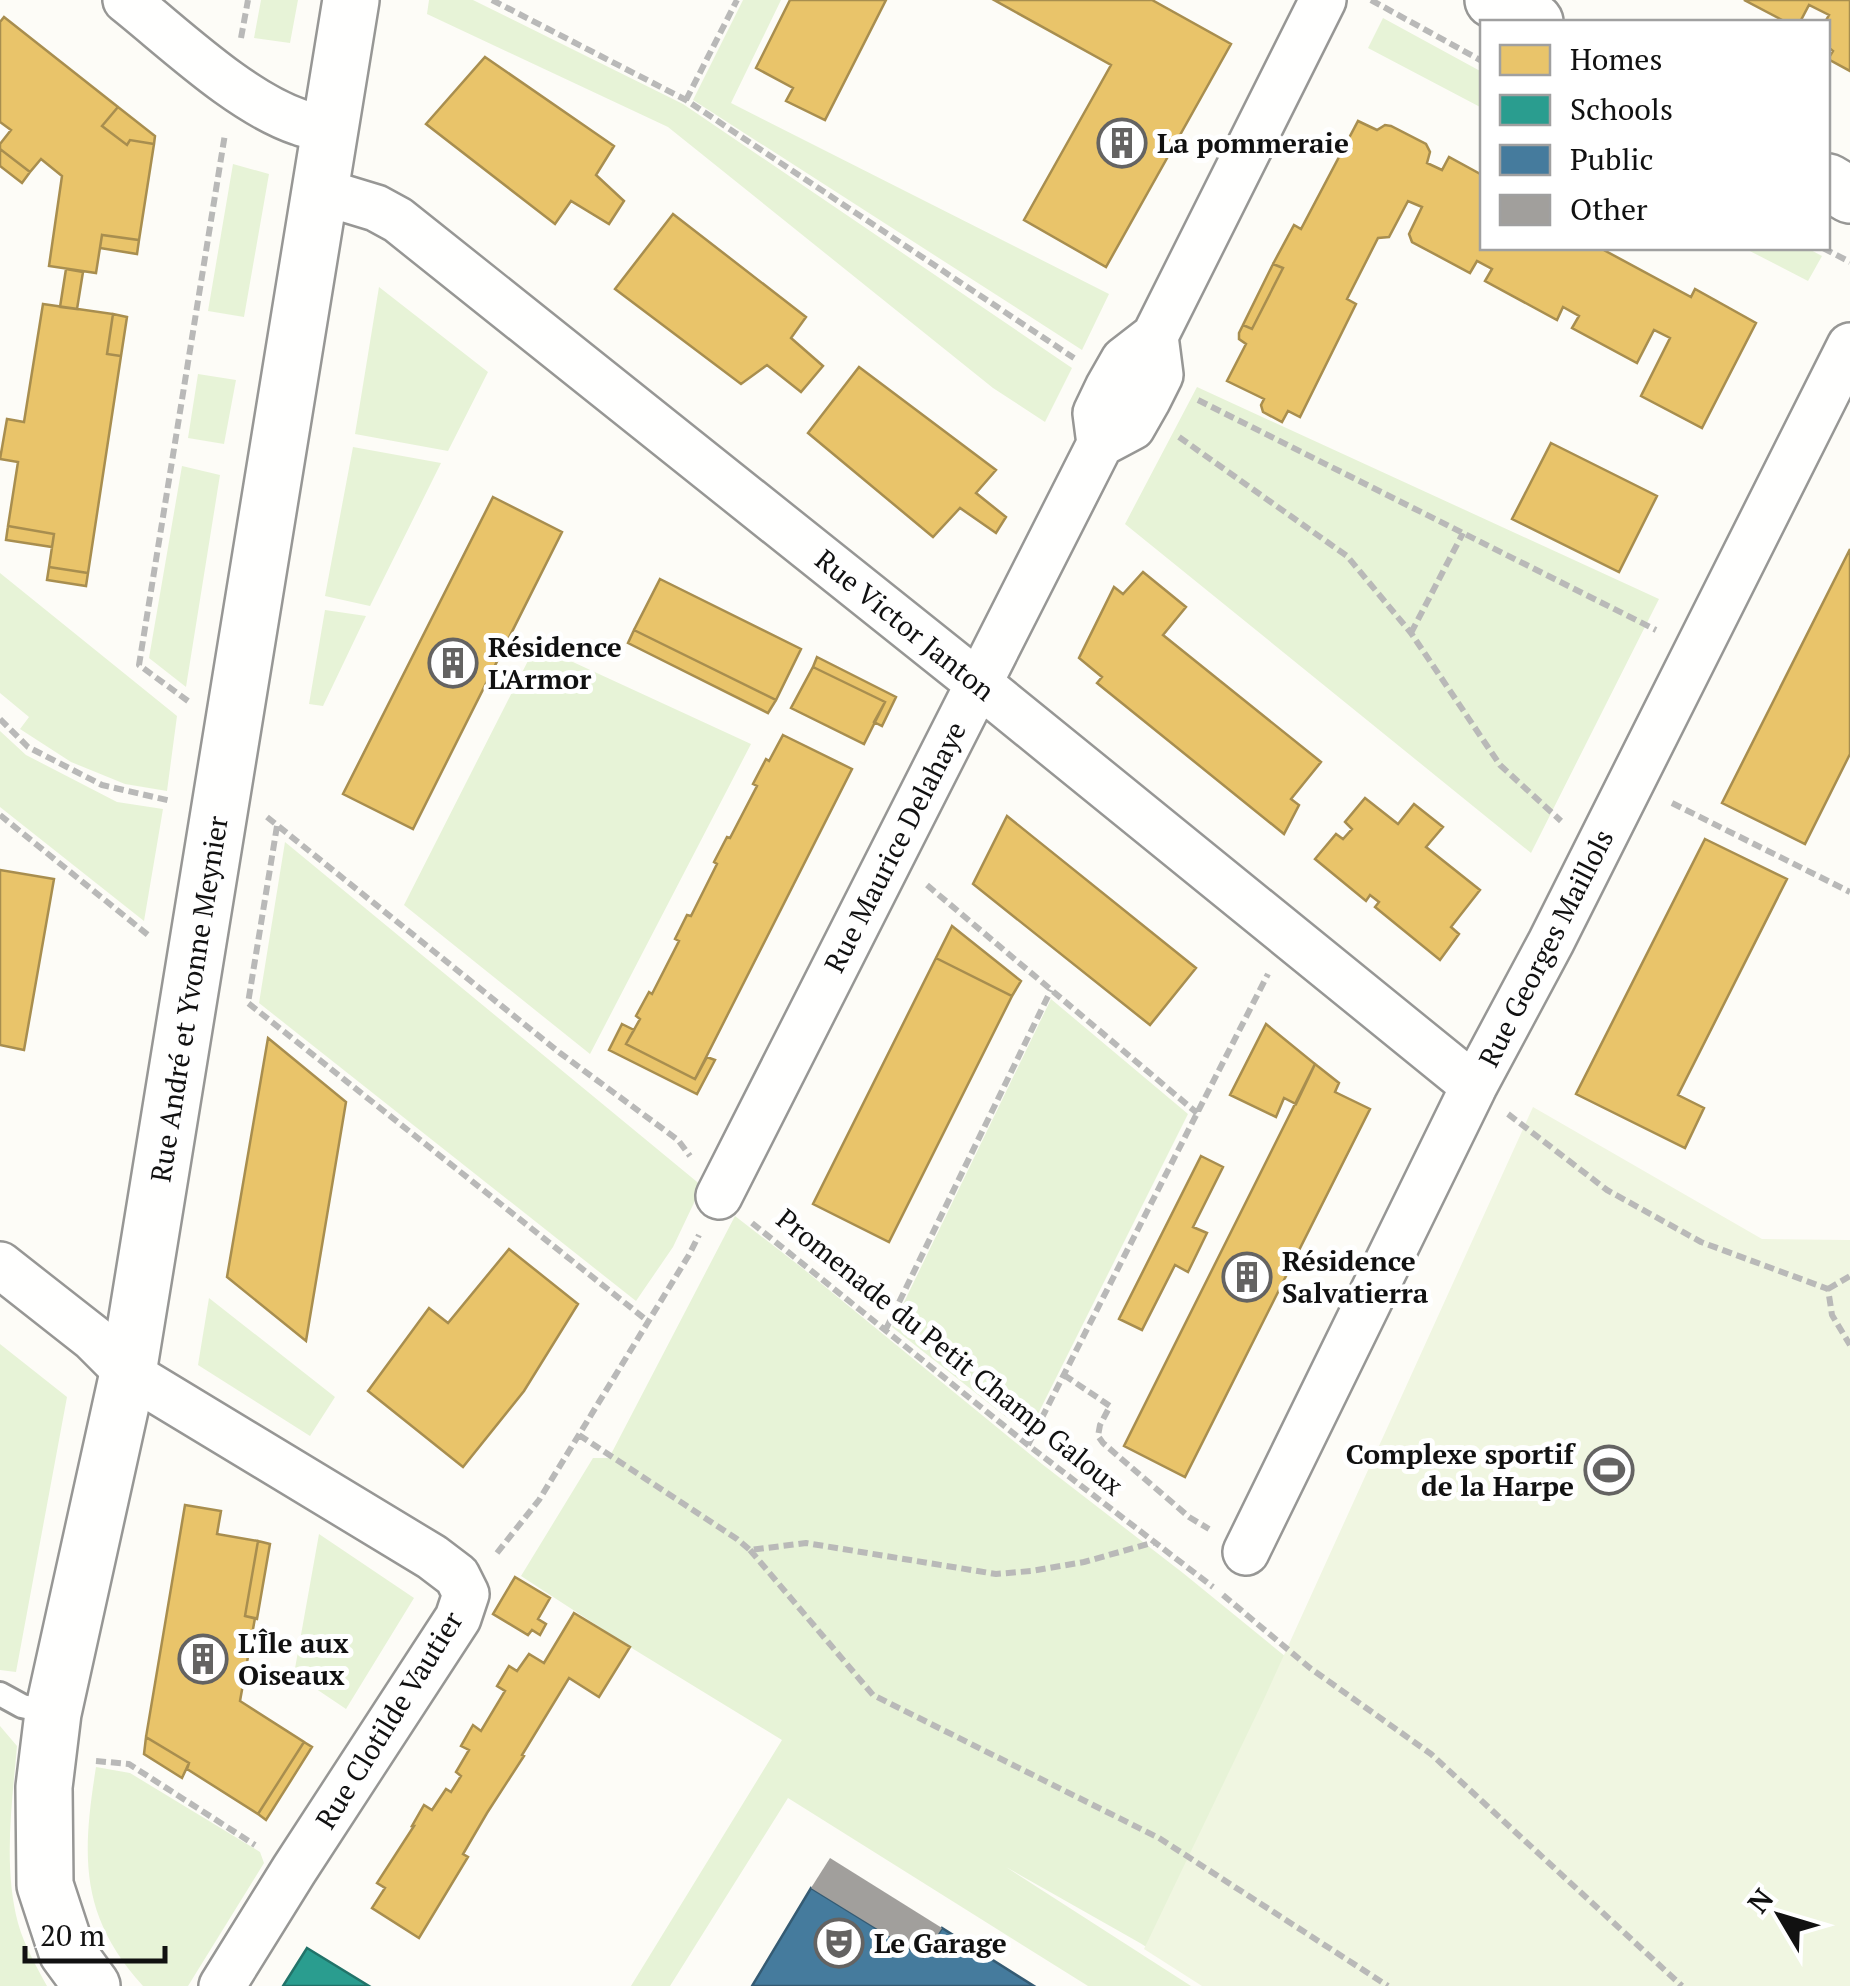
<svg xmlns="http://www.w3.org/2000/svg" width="1850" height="1986" font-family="'PT Serif',serif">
  <rect width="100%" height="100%" fill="#fdfcf7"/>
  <!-- green -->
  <path fill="#e7f3d7" d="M 261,0 L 298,0 L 290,43 L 254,38 Z
    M 429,0 L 473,0 L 683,104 L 1072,368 L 1045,422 L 993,388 L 668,127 L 427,14 Z
    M 743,0 L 781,0 L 731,103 L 1109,294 L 1082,350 L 693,100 Z
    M 1383,18 L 1482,72 L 1482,108 L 1368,48 Z
    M 233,164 L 269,174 L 244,317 L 208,311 Z
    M 1744,248 L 1807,248 L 1822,256 L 1808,281 Z
    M 379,287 L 488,372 L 448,451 L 355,434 Z
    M 198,374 L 236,380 L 224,444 L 188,438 Z
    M 1197,387 L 1659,599 L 1531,853 L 1125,524 Z
    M 353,447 L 441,463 L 370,606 L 325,596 Z
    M 182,466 L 220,475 L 186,687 L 149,658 Z
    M 0,573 L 177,716 L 167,791 L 125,784 L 71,762 L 20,729 L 29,717 L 0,693 Z
    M 325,610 L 366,616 L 323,706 L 309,704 Z
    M 536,645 L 751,744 L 590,1054 L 404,905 Z
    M 0,731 L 26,755 L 117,802 L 163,809 L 144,921 L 0,807 Z
    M 285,842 L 702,1186 L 673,1247 L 636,1301 L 259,1003 Z
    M 1051,999 L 1188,1114 L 1028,1434 L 892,1327 Z
    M 735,1216 L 801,1267 L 1042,1464 L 1183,1573 L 1399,1749 L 1209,1986 L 1140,1943 L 1006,1867 L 1191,1986 L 1088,1986 L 788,1798 L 670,1986 L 631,1986 L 782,1740 L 630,1647 L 521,1576 L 593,1458 L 609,1458 Z
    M 209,1298 L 335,1397 L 310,1436 L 198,1365 Z
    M 0,1344 L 67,1397 L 16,1672 L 0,1670 Z
    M 319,1534 L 414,1598 L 346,1709 L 294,1674 Z
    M 0,1726 L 17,1746 C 12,1804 3,1866 18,1923 C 24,1945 36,1966 47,1986 L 0,1986 Z
    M 96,1767 L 130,1773 L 260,1852 L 264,1863 L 188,1986 L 143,1986 C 79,1915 82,1856 96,1767 Z"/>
  <!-- pitch -->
  <path fill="#f0f6e1" d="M 1533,1107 L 1762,1239 L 1850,1240 L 1850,1986 L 1202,1986 L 1144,1949 L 1264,1699 Z"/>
  <!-- homes -->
  <path fill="#e9c46a" stroke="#a88e4f" stroke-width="2.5" d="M 790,0 L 886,0 L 825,120 L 786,101 L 793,88 L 756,68 Z
    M 994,0 L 1152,0 L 1231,44 L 1106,267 L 1024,220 L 1111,65 Z
    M 1744,0 L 1850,0 L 1850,71 L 1828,59 L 1833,51 L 1828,47 L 1828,22 L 1825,22 L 1829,15 L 1809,5 L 1800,22 L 1786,22 Z
    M 4,17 L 118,107 L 102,126 L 127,145 L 130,140 L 154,144 L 139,240 L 102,235 L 96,273 L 49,266 L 62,176 L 41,159 L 30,172 L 0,149 L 0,144 L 11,130 L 0,122 L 0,22 Z
    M 485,57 L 614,146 L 596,175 L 624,201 L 609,224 L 571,201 L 555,224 L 426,124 Z
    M 118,107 L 155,136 L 154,144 L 130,140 L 127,145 L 102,126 Z
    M 1358,121 L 1377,130 L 1385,125 L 1391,126 L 1426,144 L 1430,152 L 1427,163 L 1442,170 L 1449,157 L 1482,175 L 1482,248 L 1600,248 L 1691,297 L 1695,289 L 1756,323 L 1702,428 L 1641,396 L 1670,338 L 1654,330 L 1637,363 L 1572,328 L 1579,316 L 1563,307 L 1557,320 L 1485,281 L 1492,269 L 1477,261 L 1470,273 L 1412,242 L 1409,234 L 1422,207 L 1408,201 L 1389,237 L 1378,238 L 1347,299 L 1356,304 L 1300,417 L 1288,411 L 1282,422 L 1263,412 L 1261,405 L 1264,399 L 1227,381 L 1246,344 L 1239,339 L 1239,333 L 1243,325 L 1252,329 L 1283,268 L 1273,264 L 1294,225 L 1301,229 Z
    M 0,149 L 30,172 L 22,183 L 0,166 Z
    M 673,214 L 806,317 L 791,338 L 823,366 L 801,392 L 767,365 L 741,384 L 615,289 Z
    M 102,235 L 139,240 L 137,254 L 100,248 Z
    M 1273,264 L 1283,268 L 1252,329 L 1243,325 Z
    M 66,269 L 83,272 L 77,309 L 60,307 Z
    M 43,304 L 113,314 L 107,354 L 121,356 L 88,573 L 49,567 L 54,534 L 8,526 L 18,462 L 0,459 L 7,419 L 24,422 Z
    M 113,314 L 127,317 L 121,356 L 107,354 Z
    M 859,367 L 996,470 L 976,493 L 1006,517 L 996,533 L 960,508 L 933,537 L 808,433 Z
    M 1551,443 L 1657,496 L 1619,572 L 1512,519 Z
    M 493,497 L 562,532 L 413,829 L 343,794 Z
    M 8,526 L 54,534 L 52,547 L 6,540 Z
    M 1850,549 L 1850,754 L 1805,844 L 1722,803 Z
    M 49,567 L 88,573 L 86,586 L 47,580 Z
    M 1143,572 L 1186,607 L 1163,635 L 1321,762 L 1291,799 L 1299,805 L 1284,834 L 1097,683 L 1102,677 L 1079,658 L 1114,587 L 1123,594 Z
    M 660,579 L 801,649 L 776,700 L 634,630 Z
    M 634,630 L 776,700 L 768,713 L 628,643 Z
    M 817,657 L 896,697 L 882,726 L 874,722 L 885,702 L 813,667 Z
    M 813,667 L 885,702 L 864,744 L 791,708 Z
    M 783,735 L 852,769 L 695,1079 L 626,1044 L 640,1019 L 636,1016 L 649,992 L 652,994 L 679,941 L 675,939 L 687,915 L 691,916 L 717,864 L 714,862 L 727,837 L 730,838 L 757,786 L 753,784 L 766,759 L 769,761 Z
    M 1365,798 L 1398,824 L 1414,804 L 1443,827 L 1426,847 L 1480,890 L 1451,927 L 1459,934 L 1440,960 L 1375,907 L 1379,902 L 1370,895 L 1366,901 L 1315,859 L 1336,834 L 1343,839 L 1352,829 L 1345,822 Z
    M 1007,816 L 1196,968 L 1150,1025 L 973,884 Z
    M 1705,839 L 1787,879 L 1678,1095 L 1704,1108 L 1685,1148 L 1576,1094 Z
    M 0,870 L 54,879 L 24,1050 L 0,1045 Z
    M 952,926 L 1021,981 L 1012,996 L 936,958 Z
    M 936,958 L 1012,996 L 889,1242 L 813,1204 Z
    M 622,1024 L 634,1030 L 626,1044 L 695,1079 L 707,1057 L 715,1060 L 697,1094 L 609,1050 Z
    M 1266,1024 L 1315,1064 L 1296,1104 L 1284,1098 L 1276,1117 L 1230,1095 Z
    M 268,1038 L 346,1102 L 306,1341 L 227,1277 Z
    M 1315,1064 L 1339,1083 L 1335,1092 L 1370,1109 L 1185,1477 L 1124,1446 Z
    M 1201,1156 L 1223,1167 L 1193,1227 L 1207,1233 L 1188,1272 L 1175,1265 L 1142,1330 L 1119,1319 Z
    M 509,1249 L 578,1304 L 524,1391 L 463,1467 L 368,1391 L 429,1308 L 448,1323 Z
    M 185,1505 L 221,1511 L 217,1534 L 258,1541 L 245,1616 L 255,1618 L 240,1701 L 304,1742 L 258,1814 L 187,1769 L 189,1763 L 146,1737 Z
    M 258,1541 L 270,1544 L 257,1619 L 245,1616 Z
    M 515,1577 L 550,1598 L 538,1619 L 546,1624 L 540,1635 L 532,1630 L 528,1635 L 493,1614 Z
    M 574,1613 L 630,1647 L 599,1697 L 569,1678 L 522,1755 L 524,1756 L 487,1813 L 463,1854 L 468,1857 L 419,1938 L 372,1908 L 385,1888 L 377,1883 L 414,1826 L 412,1826 L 424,1805 L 432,1810 L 446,1789 L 451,1792 L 461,1776 L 456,1772 L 469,1750 L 461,1746 L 473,1725 L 481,1731 L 505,1691 L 497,1686 L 509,1666 L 517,1671 L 529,1654 L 544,1663 Z
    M 146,1737 L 189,1763 L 182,1778 L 144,1754 Z
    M 304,1742 L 312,1747 L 266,1820 L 258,1814 Z"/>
  <!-- schools -->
  <path fill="#2a9d8f" stroke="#227369" stroke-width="2.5" d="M 307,1948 L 369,1986 L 283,1986 Z"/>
  <!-- public -->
  <path fill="#457b9d" stroke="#355b73" stroke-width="2.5" d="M 811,1888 L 923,1957 L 942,1928 L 1034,1986 L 752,1986 Z"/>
  <!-- building -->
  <path fill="#a19f9c" d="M 830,1858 L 942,1928 L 923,1957 L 811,1888 Z"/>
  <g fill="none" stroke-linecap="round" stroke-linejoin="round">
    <!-- service casing -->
    <g stroke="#979795" stroke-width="28">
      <path id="service" d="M 0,1694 L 22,1706 L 53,1713"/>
    </g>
    <!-- minor casing -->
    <g stroke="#979795" stroke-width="50">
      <path id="minor" d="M 126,0 C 175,39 240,102 299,122 C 308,126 319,127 329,129
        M 320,191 L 376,208 L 398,220 L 978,683 L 1474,1086
        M 1100,444 L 1096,413 L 1108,388 L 1124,360 L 1155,336 L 1323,0
        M 719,1196 L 1100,444 L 1132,427 L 1148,399 L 1160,375 L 1155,336
        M 0,1265 L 93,1338 L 128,1373 L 432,1557 L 457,1576 L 466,1594 L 458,1618 L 294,1870 L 222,1986
        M 1246,1552 L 1474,1086 L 1551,942 L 1850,346"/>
    </g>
    <!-- tertiary casing -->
    <g stroke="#979795" stroke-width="60">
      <path id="tertiary" d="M 1493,0 L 1535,22
        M 1828,182 L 1850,195
        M 92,1986 L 67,1952 L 45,1885 L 44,1787 L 53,1713 L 128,1373 L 351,0"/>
    </g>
    <!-- path -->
    <path stroke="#b9b9b8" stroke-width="6" stroke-dasharray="10 5" stroke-linecap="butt" d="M 492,0 L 686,100 L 1074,358
      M 1371,0 L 1482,61
      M 241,38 L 248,0
      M 686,100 L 737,0
      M 1823,248 L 1850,262
      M 1198,400 L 1656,630
      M 1179,437 L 1347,556 L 1411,633 L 1500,765 L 1561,821
      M 1411,633 L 1463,533
      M 188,701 L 139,665 L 225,134
      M 0,719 L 28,747 L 102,785 L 171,801
      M 1672,803 L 1850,892
      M 0,815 L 148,935
      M 267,817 L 560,1053 L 678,1140 L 690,1156
      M 277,826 L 248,1003 L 649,1322
      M 927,885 L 1197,1113
      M 1508,1114 L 1607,1190 L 1701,1242 L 1828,1289 L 1832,1315 L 1850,1345
      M 752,1223 L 1028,1445 L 1213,1587
      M 1828,1289 L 1850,1276
      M 886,1329 L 1051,990
      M 1064,1375 L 1110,1406 L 1100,1425 L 1098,1436 L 1103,1443 L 1189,1517 L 1209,1529
      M 579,1435 L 737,1539 L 750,1550 L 806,1543 L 996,1574 L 1031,1571 L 1084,1562 L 1155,1542
      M 1028,1445 L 1268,974
      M 750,1550 L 873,1695 L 1159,1838 L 1388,1986
      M 497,1553 L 539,1500 L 689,1255 L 699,1235
      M 1223,1595 L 1310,1668 L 1431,1754 L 1682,1986
      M 96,1761 L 129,1764 L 255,1845"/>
    <!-- service -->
    <use href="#service" stroke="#fffffe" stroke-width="22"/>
    <!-- minor -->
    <use href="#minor" stroke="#fffffe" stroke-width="45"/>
    <!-- tertiary -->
    <use href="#tertiary" stroke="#fffffe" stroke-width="55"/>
  </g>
  <!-- icons -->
  <defs>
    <g id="building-ring" transform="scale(2.5)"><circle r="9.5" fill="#fff" stroke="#646362" stroke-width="1.5"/><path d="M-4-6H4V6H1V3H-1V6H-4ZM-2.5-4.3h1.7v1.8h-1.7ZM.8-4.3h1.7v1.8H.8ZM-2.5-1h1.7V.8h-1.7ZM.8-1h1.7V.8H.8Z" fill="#646362"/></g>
    <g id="stadium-ring" transform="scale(2.5)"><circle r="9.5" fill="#fff" stroke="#646362" stroke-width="1.5"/><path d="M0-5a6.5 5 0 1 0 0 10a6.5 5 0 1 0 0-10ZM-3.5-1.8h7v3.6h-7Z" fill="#646362"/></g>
    <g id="theatre-ring" transform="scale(2.5)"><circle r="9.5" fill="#fff" stroke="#646362" stroke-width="1.5"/><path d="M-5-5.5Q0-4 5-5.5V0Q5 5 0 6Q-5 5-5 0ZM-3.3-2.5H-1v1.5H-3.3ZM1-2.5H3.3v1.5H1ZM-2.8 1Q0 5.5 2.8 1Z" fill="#646362"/></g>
  </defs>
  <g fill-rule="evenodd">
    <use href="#building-ring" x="1122" y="143"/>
    <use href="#building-ring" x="453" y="663"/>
    <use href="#building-ring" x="1247" y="1277"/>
    <use href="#stadium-ring" x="1609" y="1470"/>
    <use href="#building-ring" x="203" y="1659"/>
    <use href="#theatre-ring" x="839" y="1943"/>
  </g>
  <g text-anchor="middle" stroke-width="10" stroke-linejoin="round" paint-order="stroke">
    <!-- poi labels -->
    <g font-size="28" font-weight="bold" fill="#111" stroke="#fff" text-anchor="start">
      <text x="1157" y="153">La pommeraie</text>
      <text x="488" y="657">Résidence<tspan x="488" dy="32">L'Armor</tspan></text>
      <text x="1282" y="1271">Résidence<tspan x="1282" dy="32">Salvatierra</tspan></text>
      <text x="1574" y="1464" text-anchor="end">Complexe sportif<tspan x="1574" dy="32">de la Harpe</tspan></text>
      <text x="238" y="1653">L'Île aux<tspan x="238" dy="32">Oiseaux</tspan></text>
      <text x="874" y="1953">Le Garage</text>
    </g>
    <!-- street labels -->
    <g font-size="28" fill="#111" stroke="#fff">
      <text transform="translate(905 625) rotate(39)" y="10">Rue Victor Janton</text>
      <text transform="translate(895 847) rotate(-63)" y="10">Rue Maurice Delahaye</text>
      <text transform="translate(1546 948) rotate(-63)" y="10">Rue Georges Maillols</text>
      <text transform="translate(189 999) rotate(-81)" y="10">Rue André et Yvonne Meynier</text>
      <text transform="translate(950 1352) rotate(39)" y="10">Promenade du Petit Champ Galoux</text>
      <text transform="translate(389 1720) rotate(-58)" y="10">Rue Clotilde Vautier</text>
    </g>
  </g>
  <!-- legend -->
  <rect x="1480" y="20" width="350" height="230" fill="#ffffff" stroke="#a0a0a0" stroke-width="2.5"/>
  <rect x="1500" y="45" width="50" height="30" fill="#e9c46a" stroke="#a0a0a0" stroke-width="2.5"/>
  <text x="1570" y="70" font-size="30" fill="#111111">Homes</text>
  <rect x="1500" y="95" width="50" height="30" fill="#2a9d8f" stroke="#a0a0a0" stroke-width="2.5"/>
  <text x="1570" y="120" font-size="30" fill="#111111">Schools</text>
  <rect x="1500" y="145" width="50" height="30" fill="#457b9d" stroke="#a0a0a0" stroke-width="2.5"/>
  <text x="1570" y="170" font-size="30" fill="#111111">Public</text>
  <rect x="1500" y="195" width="50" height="30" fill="#a19f9c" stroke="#a0a0a0" stroke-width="2.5"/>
  <text x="1570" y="220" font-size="30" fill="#111111">Other</text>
  <!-- north arrow -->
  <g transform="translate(1780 1916) rotate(308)" stroke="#ffffff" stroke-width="8" paint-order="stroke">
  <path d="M0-8L18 38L0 25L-18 38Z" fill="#111111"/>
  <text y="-15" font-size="28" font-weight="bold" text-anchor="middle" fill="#111111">N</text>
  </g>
  <!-- scale -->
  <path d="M25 1946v15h140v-15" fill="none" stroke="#111111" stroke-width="5"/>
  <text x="40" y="1946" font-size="30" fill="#111111" stroke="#ffffff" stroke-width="8" paint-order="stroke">20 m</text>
</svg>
